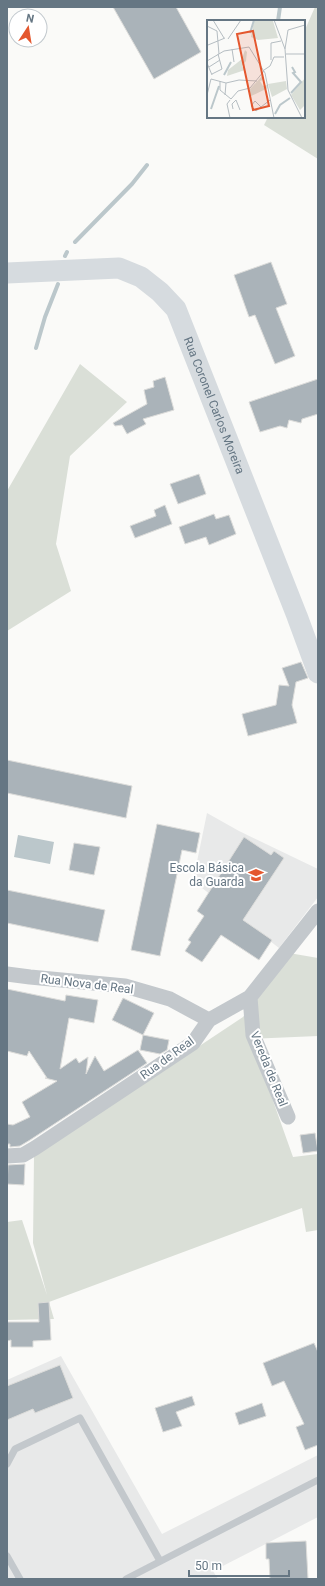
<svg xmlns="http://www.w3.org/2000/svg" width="325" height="1586" font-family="Roboto,sans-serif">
  <rect width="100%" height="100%" fill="#fafaf8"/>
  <!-- built -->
  <path fill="#e8e9e9" d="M 207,813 L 239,831 L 318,869 L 318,897 L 279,948 L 193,881 Z
    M 61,1356 L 162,1534 L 318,1455 L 318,1517 L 213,1571 L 218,1579 L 7,1579 L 7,1380 Z"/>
  <!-- green -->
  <path fill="#dadfd7" d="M 315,7 L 318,7 L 318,159 L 264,125 L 268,117 L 304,117 L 304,32 Z
    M 80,364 L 127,402 L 70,456 L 56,544 L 71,591 L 7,631 L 7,491 Z
    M 289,953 L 318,958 L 318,1036 L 251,1039 L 293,1157 L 318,1154 L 318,1230 L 306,1232 L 302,1208 L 49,1302 L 54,1319 L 7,1320 L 7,1222 L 22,1220 L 47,1295 L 33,1243 L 34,1156 L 243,1017 Z"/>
  <!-- water -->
  <path fill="#bbc7cb" d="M 18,835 L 54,842 L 50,864 L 14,857 Z"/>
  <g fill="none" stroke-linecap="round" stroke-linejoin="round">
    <!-- stream -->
    <path stroke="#bbc7cb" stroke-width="4" d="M 278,21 L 280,7
      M 75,242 L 132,184 L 147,165
      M 65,256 L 67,252
      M 36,348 L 45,317 L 58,284"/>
  </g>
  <!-- building -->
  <path fill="#aab3b9" stroke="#dcdcda" d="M 113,7 L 176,7 L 201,52 L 154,79 Z
    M 271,262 L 287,304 L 276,308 L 295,356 L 275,364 L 255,315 L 249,317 L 234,275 Z
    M 165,377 L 174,410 L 143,419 L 146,424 L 127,434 L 122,425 L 115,426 L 113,423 L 147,404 L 144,390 L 154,387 L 153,381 Z
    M 318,379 L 318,414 L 302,419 L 301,423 L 289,420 L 287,428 L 280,426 L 260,432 L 249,402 Z
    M 199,474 L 206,494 L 178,504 L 170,484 Z
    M 165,505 L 172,524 L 135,538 L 130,526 L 156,516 L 154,510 Z
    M 214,514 L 216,519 L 229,515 L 236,534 L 209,545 L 206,537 L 185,544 L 179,527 Z
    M 301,662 L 308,678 L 296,682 L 292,705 L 297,723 L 248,736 L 242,714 L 276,705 L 279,685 L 289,686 L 282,668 Z
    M 7,760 L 132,786 L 126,818 L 7,793 Z
    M 157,824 L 200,833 L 196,853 L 182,850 L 160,956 L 131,950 Z
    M 244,837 L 271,855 L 274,851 L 284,858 L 243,920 L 272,940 L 259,960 L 221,935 L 202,962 L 185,951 L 191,942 L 188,940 L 204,916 L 197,911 Z
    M 74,843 L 100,847 L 94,875 L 69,870 Z
    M 7,890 L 105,910 L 98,942 L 7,923 Z
    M 7,989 L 65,1001 L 66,995 L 98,1000 L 94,1023 L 69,1018 L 60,1069 L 76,1058 L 79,1063 L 88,1057 L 86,1074 L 95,1056 L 104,1071 L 138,1050 L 147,1063 L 30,1140 L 20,1146 L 10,1147 L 10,1144 L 7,1144 L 7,1124 L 13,1125 L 30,1117 L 22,1102 L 57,1081 L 45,1078 L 47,1078 L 29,1051 L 27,1056 L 7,1051 Z
    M 123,998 L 154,1013 L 143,1035 L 112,1020 Z
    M 143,1035 L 169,1040 L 167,1050 L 160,1054 L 140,1050 Z
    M 315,1133 L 318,1151 L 303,1153 L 300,1135 Z
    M 25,1164 L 24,1185 L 7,1184 L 8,1165 Z
    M 49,1302 L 51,1340 L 33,1341 L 33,1347 L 11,1347 L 11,1340 L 7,1341 L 7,1322 L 39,1322 L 38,1303 Z
    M 314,1343 L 318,1352 L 318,1445 L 305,1450 L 296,1427 L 304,1424 L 284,1381 L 272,1386 L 263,1363 Z
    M 60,1365 L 73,1398 L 35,1413 L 33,1409 L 7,1420 L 7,1386 Z
    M 192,1396 L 195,1405 L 176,1412 L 182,1426 L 163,1432 L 155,1408 Z
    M 262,1403 L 266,1416 L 239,1425 L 235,1413 Z
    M 306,1541 L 308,1579 L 270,1579 L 269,1559 L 266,1559 L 266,1543 Z"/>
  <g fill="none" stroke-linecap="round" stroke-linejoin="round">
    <!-- service -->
    <path stroke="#c3c8cc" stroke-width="7" d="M 7,1464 L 15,1449 L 80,1418 L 160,1561
      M 7,1556 L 20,1579
      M 126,1579 L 318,1480"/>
    <!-- minor -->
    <path stroke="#c3c8cc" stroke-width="15" d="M 7,974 L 30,977 L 125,986 L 170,999 L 209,1020
      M 250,997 L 253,1035 L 288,1117
      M 7,1156 L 23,1155 L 35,1148 L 193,1043 L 209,1020 L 250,997 L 318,911"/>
    <!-- secondary -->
    <path stroke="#d6dbdf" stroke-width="21" id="s1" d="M 7,273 L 119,268 L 141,277 L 160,292 L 176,309 L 297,616 L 318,673"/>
  </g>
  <!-- icons -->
  <defs>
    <g id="school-bare" transform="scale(1.2)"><path d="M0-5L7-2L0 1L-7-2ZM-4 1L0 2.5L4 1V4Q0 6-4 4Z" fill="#e4572e" stroke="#fff" stroke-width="2.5" paint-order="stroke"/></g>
  </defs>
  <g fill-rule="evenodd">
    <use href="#school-bare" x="256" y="875"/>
  </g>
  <g text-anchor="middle" stroke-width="4" stroke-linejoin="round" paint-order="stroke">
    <!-- street labels -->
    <g font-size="12" fill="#657683" stroke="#fff">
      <text dy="4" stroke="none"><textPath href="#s1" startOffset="287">Rua Coronel Carlos Moreira</textPath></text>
      <text transform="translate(87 984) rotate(7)" y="4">Rua Nova de Real</text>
      <text transform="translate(167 1058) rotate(-36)" y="4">Rua de Real</text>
      <text transform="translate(269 1069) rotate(68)" y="4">Vereda de Real</text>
    </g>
    <!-- poi labels -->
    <g font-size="12" fill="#657683" stroke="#fff" text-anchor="end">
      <text x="244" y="872">Escola Básica<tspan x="244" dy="14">da Guarda</tspan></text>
    </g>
  </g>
  <!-- overview -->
  <g transform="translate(207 20)">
    <rect width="98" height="98" fill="#fafaf8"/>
    <path d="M 47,0 L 66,1 L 71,18 L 51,20 L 44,17 ZM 38,30 L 40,32 L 39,41 L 35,46 L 38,50 L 20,56 L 21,50 L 35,39 ZM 55,56 L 56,60 L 53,61 L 56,66 L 60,65 L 61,68 L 42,77 L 43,69 ZM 98,58 L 98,85 L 93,90 L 84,75 ZM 79,61 L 80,69 L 65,77 L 61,64 Z" fill="#dadfd7"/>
    <path fill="none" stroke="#bbc7cb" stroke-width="2" d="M 43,13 L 47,0M 17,55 L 24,42M 84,73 L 94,62 L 86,53 L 88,52 L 85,47M 4,89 L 12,66M 68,94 L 73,85 L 83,78"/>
    <path fill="none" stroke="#b5bdc2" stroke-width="1" d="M 6,0 L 17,18M 67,0 L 78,29 L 81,70 L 95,98M 0,6 L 10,11 L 12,34M 21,19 L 34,0M 1,25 L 18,18M 25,29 L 27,42M 78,29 L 81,10 L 98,5M 79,34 L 98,34M 64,40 L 64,23 L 74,21M 0,41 L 17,31 L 42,27 L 58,53 L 67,98M 0,43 L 5,55M 2,47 L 13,40M 57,50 L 63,46 L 67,37 L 77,37M 5,54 L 15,49 L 11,34M 13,61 L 13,70 L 24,79 L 31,71 L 43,68 L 57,51M 0,75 L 4,59 L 19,63 L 32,60 L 50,61M 18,75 L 19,63M 54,87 L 49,91 L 44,86 L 48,81 L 54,87 L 63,80M 26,89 L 25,84 L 29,80 L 33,90M 23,98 L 20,84 L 23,80"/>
    <path fill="#e4572e" fill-opacity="0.15" stroke="#e4572e" stroke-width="2" d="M 46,11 L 62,86 L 46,90 L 30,14 Z"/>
    <rect width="98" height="98" fill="none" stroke="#657683" stroke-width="2"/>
  </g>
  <!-- border -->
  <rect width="325" height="1586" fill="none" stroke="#657683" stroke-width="16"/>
  <!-- north arrow -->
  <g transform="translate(28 28) rotate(12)"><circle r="19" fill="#ffffff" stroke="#c1c8cd"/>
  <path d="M0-3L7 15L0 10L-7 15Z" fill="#e4572e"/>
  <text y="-6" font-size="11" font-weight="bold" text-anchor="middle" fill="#657683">N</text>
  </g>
  <!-- scale -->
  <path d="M189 1570v6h100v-6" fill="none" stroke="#657683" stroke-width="2"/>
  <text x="195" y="1570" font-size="12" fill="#657683" stroke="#ffffff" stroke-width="3" paint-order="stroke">50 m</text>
</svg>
